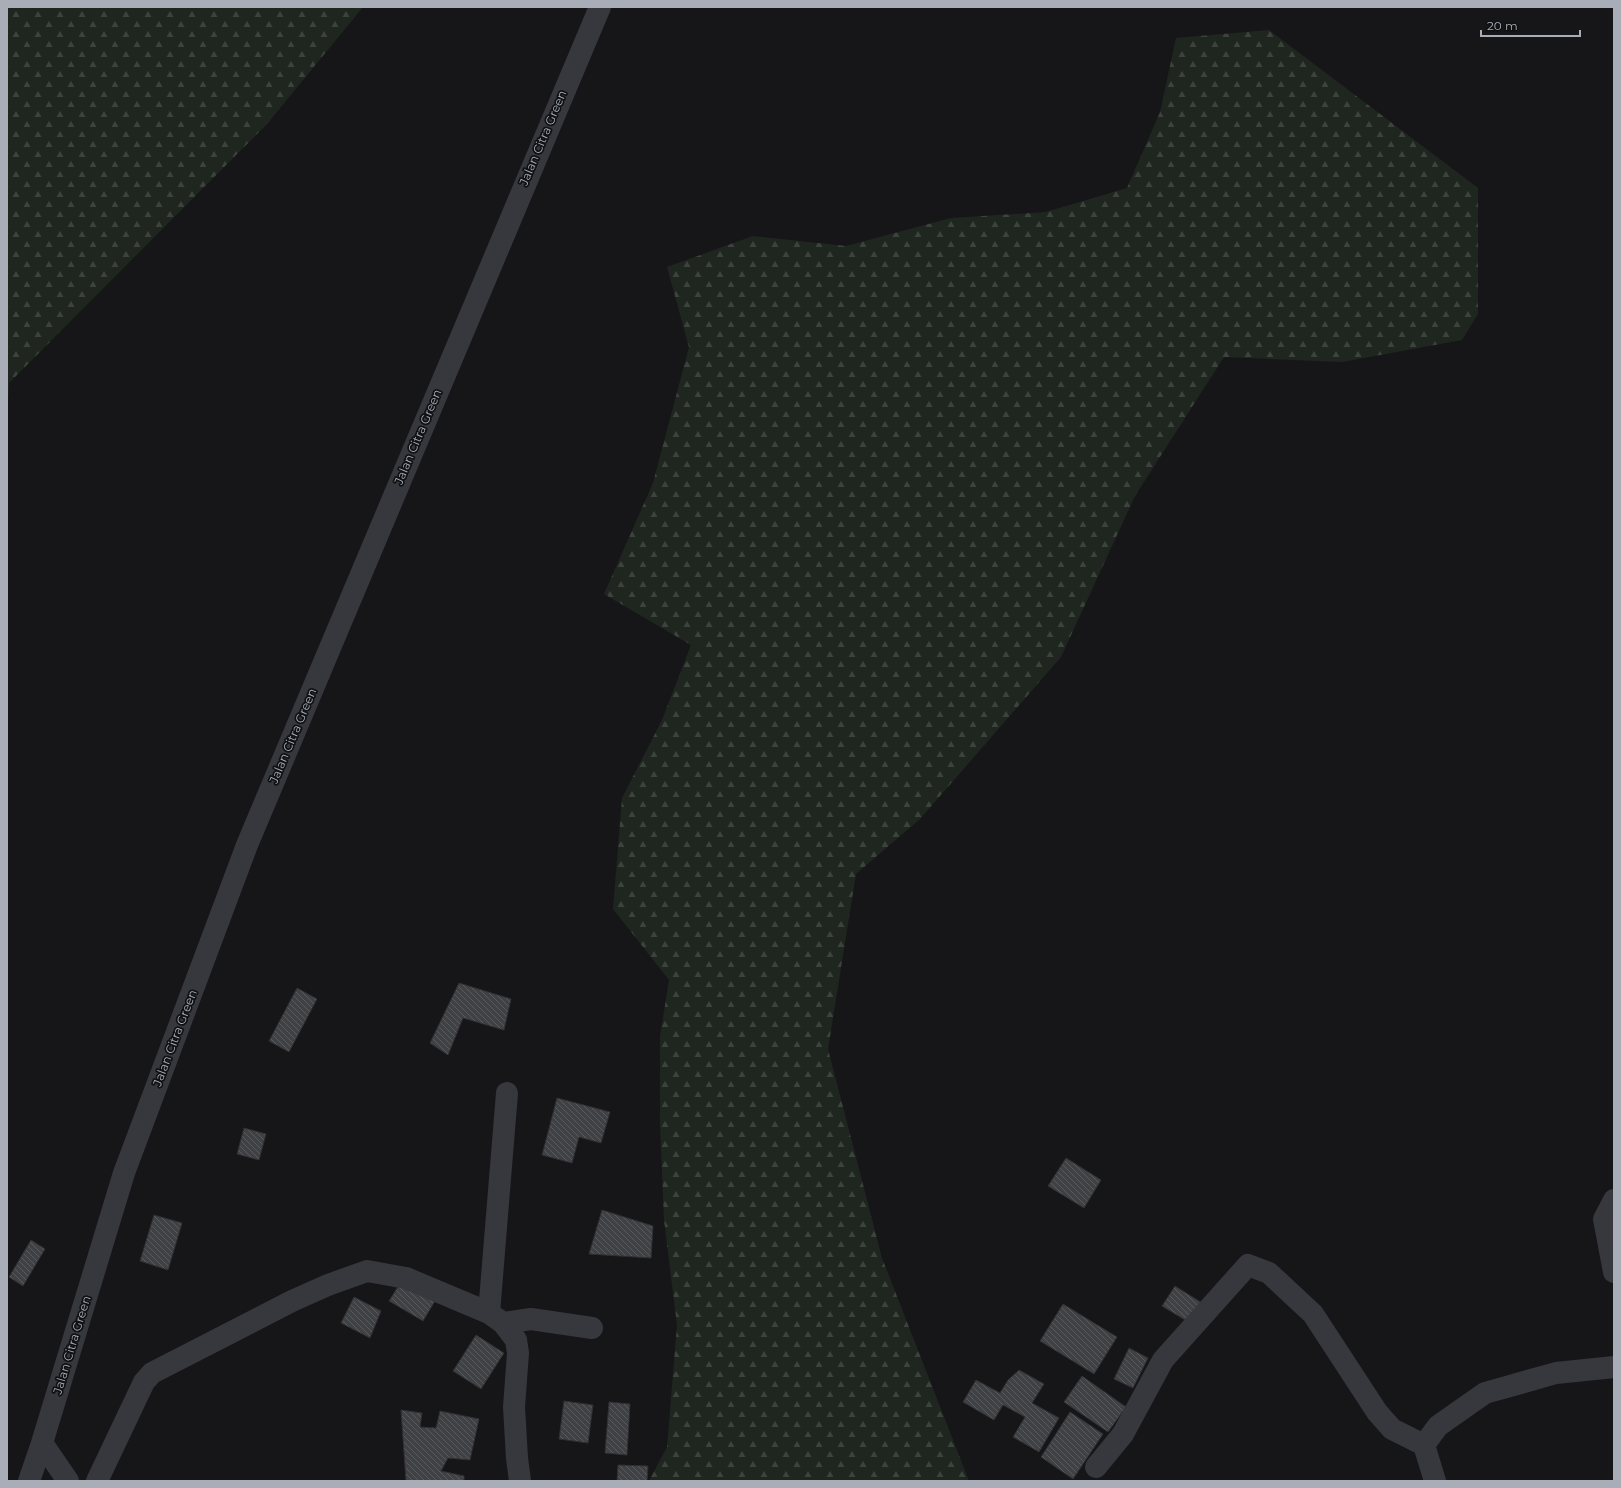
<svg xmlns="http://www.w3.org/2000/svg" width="1621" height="1488" font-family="Montserrat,sans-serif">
  <defs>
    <pattern id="forest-firs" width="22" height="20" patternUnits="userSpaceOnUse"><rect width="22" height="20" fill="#1e261f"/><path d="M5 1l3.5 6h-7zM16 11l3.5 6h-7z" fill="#3c433d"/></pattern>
    <pattern id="building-back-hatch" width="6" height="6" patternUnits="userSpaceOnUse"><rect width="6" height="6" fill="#404145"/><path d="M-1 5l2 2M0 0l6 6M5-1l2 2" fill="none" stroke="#595a5e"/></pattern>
  </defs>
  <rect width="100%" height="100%" fill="#161618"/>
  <!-- forest -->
  <path fill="url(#forest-firs)" d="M 7,7 L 363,7 L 267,124 L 9,383 L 7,426 Z
    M 1269,30 L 1478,188 L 1478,314 L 1462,340 L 1342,362 L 1224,357 L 1135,496 L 1061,657 L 920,819 L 856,874 L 828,1049 L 882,1258 L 969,1481 L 649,1481 L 667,1447 L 677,1325 L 664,1220 L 660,1124 L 660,1037 L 669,980 L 613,909 L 622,798 L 662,720 L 691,645 L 604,594 L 653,483 L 689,347 L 667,267 L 753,236 L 846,246 L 951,218 L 1046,212 L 1127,188 L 1160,112 L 1176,38 Z"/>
  <!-- building -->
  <path fill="url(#building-back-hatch)" stroke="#303034" d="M 459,983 L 511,999 L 504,1030 L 463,1018 L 448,1055 L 430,1043 Z
    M 297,988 L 317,999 L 289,1052 L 269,1041 Z
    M 557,1098 L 610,1112 L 601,1143 L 579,1137 L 572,1163 L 542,1155 Z
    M 244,1128 L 266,1134 L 259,1160 L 237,1154 Z
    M 1066,1158 L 1101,1180 L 1084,1208 L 1048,1186 Z
    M 602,1210 L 653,1226 L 651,1258 L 589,1254 Z
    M 154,1215 L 182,1223 L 168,1270 L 140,1261 Z
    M 31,1240 L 45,1249 L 23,1286 L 9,1277 Z
    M 401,1282 L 435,1301 L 423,1321 L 389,1301 Z
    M 1175,1286 L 1202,1303 L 1190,1323 L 1162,1306 Z
    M 354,1297 L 381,1311 L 370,1338 L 341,1323 Z
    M 1063,1304 L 1117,1337 L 1094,1374 L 1040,1341 Z
    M 476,1335 L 504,1353 L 481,1389 L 453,1371 Z
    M 1129,1348 L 1148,1358 L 1133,1388 L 1114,1379 Z
    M 1019,1370 L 1044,1384 L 1032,1403 L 1059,1418 L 1039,1452 L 1013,1437 L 1025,1417 L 1003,1405 L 994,1420 L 963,1402 L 976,1380 L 1000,1393 L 1008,1380 Z
    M 1082,1376 L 1126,1407 L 1108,1432 L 1064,1402 Z
    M 564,1401 L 593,1405 L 588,1443 L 559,1439 Z
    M 609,1402 L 630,1404 L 627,1455 L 605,1453 Z
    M 401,1410 L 422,1413 L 420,1427 L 436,1428 L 440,1411 L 479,1419 L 470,1460 L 448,1458 L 441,1471 L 464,1476 L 464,1481 L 406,1481 Z
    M 1070,1412 L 1103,1434 L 1073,1479 L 1041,1457 Z
    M 618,1465 L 648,1466 L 647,1481 L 617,1481 Z"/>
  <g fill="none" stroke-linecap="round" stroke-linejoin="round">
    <!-- minor -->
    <path stroke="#37383d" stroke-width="22" d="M 1614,1200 L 1604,1219 L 1614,1272
      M 489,1313 L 507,1093
      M 503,1323 L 531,1319 L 592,1328
      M 42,1443 L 68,1481
      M 1096,1467 L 1123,1434 L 1163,1360 L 1248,1265 L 1269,1273 L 1313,1314 L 1377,1412 L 1392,1429 L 1424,1445
      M 29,1481 L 42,1443 L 124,1173 L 247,845 L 600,7
      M 97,1481 L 144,1382 L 152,1373 L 292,1301 L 328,1285 L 367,1271 L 406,1278 L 489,1313 L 503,1323 L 516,1340 L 518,1353 L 514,1407 L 517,1458 L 520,1481
      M 1435,1481 L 1424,1445 L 1438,1426 L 1485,1393 L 1556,1373 L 1614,1367"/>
  </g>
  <g text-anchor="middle" stroke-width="3.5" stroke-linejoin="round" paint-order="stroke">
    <!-- street labels -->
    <g font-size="12" fill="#a8adb8" stroke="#111113">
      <text transform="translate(543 138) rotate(-67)" y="4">Jalan Citra Green</text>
      <text transform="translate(418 437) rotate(-67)" y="4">Jalan Citra Green</text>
      <text transform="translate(293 736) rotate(-67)" y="4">Jalan Citra Green</text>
      <text transform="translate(175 1038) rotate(-69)" y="4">Jalan Citra Green</text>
      <text transform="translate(72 1345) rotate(-73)" y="4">Jalan Citra Green</text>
    </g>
  </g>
  <!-- border -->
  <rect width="1621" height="1488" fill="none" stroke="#a8adb8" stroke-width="16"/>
  <!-- scale -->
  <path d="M1481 30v6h99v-6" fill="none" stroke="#a8adb8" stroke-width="2"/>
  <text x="1487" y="30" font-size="12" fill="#a8adb8" stroke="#111113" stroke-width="3" paint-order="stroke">20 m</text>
</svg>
